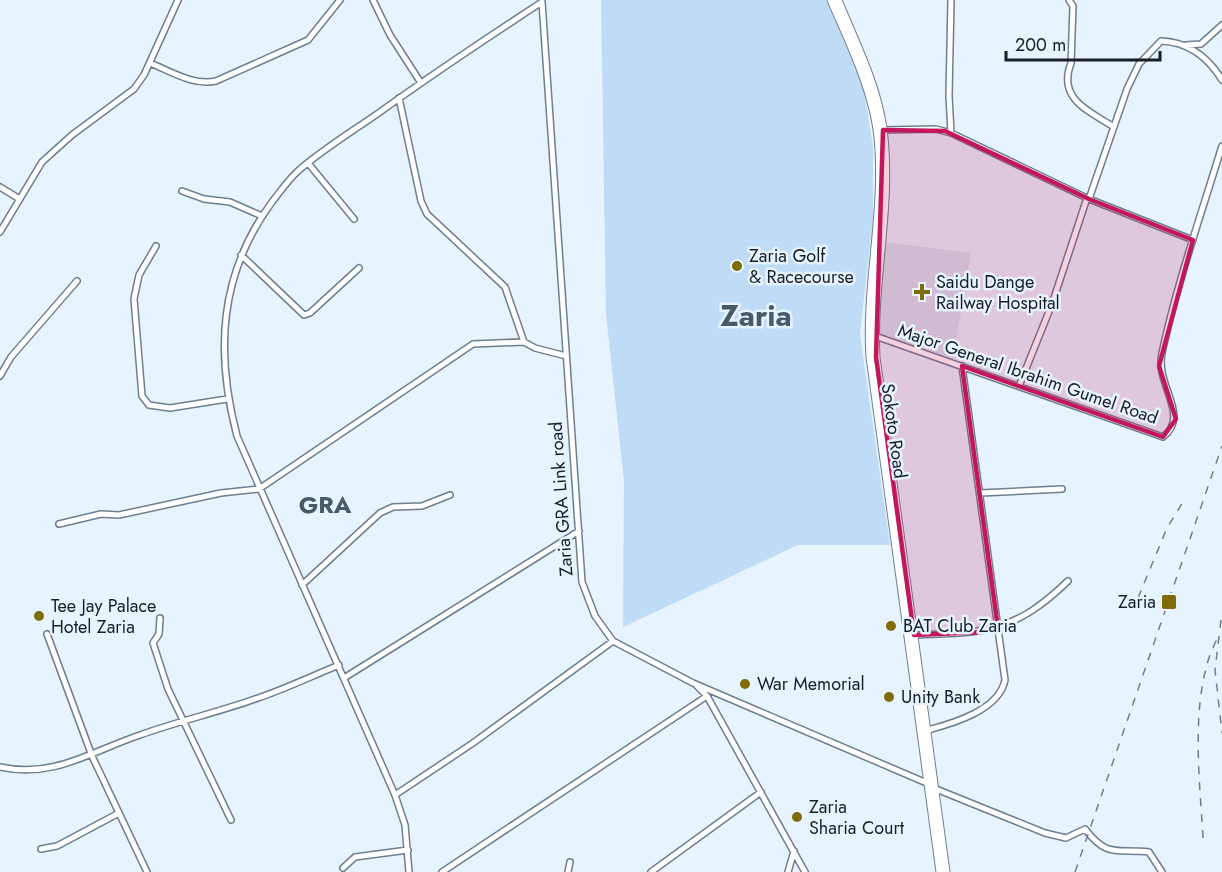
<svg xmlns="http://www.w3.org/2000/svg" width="1222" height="872" font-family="Jost,sans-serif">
  <rect width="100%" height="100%" fill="#e7f3fe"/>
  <!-- built -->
  <path fill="#d4e4f2" d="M 884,242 L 971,253 L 953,359 L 882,336 L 877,331 Z"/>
  <!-- green -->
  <path fill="#c0dbf5" d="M 601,0 L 826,0 L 863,86 L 873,146 L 873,218 L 860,334 L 890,545 L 798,545 L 623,627 L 624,482 L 606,314 Z"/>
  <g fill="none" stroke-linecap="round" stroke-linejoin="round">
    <!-- minor casing -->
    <g stroke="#6d7f90" stroke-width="8">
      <path id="minor" d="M 373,0 L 390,35 L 421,83
        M 1069,0 L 1073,6 L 1071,63 C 1057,99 1089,111 1114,127
        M 542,2 L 582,582 L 595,616 L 613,641 L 693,683 L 929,784
        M 1186,45 L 1201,44 L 1222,25
        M 150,63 C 170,71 193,86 216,81 L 308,40 L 340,0
        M 399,98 L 421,201 L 427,214 L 505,287 L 524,342
        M 883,130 L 936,129 L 951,133 L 1089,199 L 1193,240
        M 951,133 L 949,96 L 951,0
        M 308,163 L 354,219
        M 0,187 L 18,198
        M 182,191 L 204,199 L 230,202 L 262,216
        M 1089,199 L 1127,89 L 1139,64 L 1161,41 C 1188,42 1208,57 1222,80
        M 0,232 L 42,162 L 72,135 L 134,89 L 144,75 L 178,0
        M 156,246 L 139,275 L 134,299 L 142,396 L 149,405 L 170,408 L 227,399
        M 241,255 L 304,315 L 310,313 L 359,268
        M 875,336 L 1163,437 C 1191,415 1155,386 1162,353 C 1177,283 1201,215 1222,146
        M 0,376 L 11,357 L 77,281
        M 1019,386 L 1052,304 L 1087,198
        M 980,493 L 1062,489
        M 59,524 L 101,514 L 119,515 L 221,493 L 259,489 L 473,344 L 524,342 L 535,348 L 566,356
        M 302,585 L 380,513 L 393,507 L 422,506 L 450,495
        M 160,618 L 159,634 L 153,643 L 168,689 L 231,820
        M 47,634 L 92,756 L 147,872
        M 914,635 C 985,633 1014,633 1068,581
        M 344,678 L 579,531
        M 697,686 L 707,696 L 805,872
        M 928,730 C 954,723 999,710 1005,680 L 962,366
        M 0,767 C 53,779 92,751 140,735 C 179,721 219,712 258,698 C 285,689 312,676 339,665
        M 936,789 L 1045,833 L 1066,838 L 1085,829 C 1108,859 1117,848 1149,852 L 1162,872
        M 395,795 L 473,743 L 613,641
        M 41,849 L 57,846 L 119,813
        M 343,868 L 355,857 L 408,850
        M 409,872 L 405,825 L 395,795 L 237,436 C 215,352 219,274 272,202 C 280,192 288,180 298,171 C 323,149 353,131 380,112 C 433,74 487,38 542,2
        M 442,872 L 707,696
        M 568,872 L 570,862
        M 651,872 L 761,792
        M 788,872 L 794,851"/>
    </g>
    <!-- major casing -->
    <g stroke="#6d7f90" stroke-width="9">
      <path id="major" d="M 831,0 C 849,42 870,84 877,129 C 887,204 865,282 870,357 L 940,872
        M 838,0 C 855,42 877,84 883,129 C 893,204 872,281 876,357 L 946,872"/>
    </g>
    <!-- minor -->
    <use href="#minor" stroke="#fff" stroke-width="5"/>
    <!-- major -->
    <use href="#major" stroke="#fff" stroke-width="7"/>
    <!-- rail -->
    <path stroke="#747d86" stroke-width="1.5" stroke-dasharray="8 8" stroke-linecap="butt" d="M 1138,598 L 1167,528 L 1183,502
      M 1221,620 L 1215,670 L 1222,733
      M 1203,838 C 1200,784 1192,718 1207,665 C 1209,655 1215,644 1219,634
      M 1075,872 L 1222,446"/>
  </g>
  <!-- marked area -->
  <path fill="#c2185b" fill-opacity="0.2" stroke="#c2185b" stroke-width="4.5" stroke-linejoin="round" d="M 883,130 L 945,131 L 1089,199 L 1193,240 L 1159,366 L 1176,419 L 1163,437 L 962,366 L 998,628 L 985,632 L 914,635 L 876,357 Z"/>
  <!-- markers -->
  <g fill="#7f6c07" stroke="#e7f3fe" stroke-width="2">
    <circle cx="737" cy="266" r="6"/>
    <path d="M919 283h6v6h6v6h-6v6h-6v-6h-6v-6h6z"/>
    <rect x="1161" y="594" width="16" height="16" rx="3"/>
    <circle cx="39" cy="616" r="6"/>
    <circle cx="891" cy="626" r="6"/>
    <circle cx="745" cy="684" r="6"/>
    <circle cx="889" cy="697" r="6"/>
    <circle cx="797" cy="817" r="6"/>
  </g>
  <g text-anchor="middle" stroke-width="5" stroke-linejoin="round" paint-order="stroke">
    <!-- poi labels -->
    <g font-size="18" fill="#181f26" stroke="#e7f3fe" text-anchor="start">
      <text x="749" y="262">Zaria Golf<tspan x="749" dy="21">&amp; Racecourse</tspan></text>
      <text x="936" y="288">Saidu Dange<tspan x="936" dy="21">Railway Hospital</tspan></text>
      <text x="1156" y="608" text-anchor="end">Zaria</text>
      <text x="51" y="612">Tee Jay Palace<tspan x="51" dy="21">Hotel Zaria</tspan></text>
      <text x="903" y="632">BAT Club Zaria</text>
      <text x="757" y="690">War Memorial</text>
      <text x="901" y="703">Unity Bank</text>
      <text x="809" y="813">Zaria<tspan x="809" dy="21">Sharia Court</tspan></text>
    </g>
    <!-- street labels -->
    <g font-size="18" fill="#181f26" stroke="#e7f3fe">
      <text transform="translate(1028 374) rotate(19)" y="6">Major General Ibrahim Gumel Road</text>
      <text transform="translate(894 431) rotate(82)" y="6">Sokoto Road</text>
      <text transform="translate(561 499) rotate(-94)" y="6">Zaria GRA Link road</text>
    </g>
    <!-- district labels -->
    <g font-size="24" font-weight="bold" fill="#485969" stroke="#e7f3fe">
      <text x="325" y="513">GRA</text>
    </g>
    <!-- town labels -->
    <g font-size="30" font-weight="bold" fill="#485969" stroke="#e7f3fe">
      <text x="756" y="326">Zaria</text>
    </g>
  </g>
  <!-- scale -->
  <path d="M1006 51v9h154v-9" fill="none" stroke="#181f26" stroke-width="3"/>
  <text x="1015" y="51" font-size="18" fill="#181f26" stroke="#e7f3fe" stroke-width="4.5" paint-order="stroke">200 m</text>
</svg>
